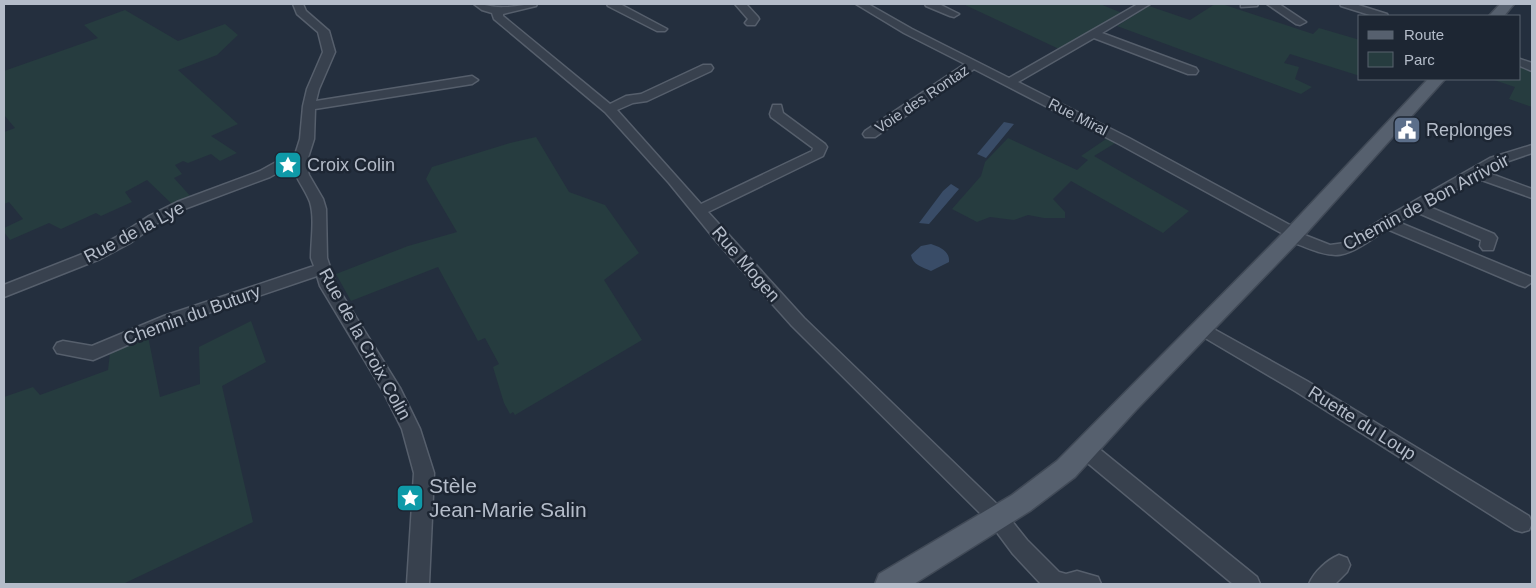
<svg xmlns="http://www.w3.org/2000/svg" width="1536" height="588" font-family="Helvetica,sans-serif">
  <rect width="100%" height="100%" fill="#242f3e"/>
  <!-- green -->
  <path fill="#263c3f" d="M 963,4 L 1100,4 L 1122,13 L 1104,25 L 1059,49 Z
    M 1215,4 L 1222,4 L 1313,34 L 1319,28 L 1360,40 L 1360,76 L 1290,54 L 1284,63 L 1299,67 L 1295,79 L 1312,87 L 1301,94 L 1117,26 L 1149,6 L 1190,20 Z
    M 125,10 L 178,41 L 225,24 L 238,35 L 217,55 L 178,70 L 238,124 L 211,136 L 237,153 L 220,161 L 211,154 L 188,163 L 183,161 L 175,165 L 182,174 L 174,178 L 192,198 L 173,205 L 147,180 L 125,192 L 132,202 L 101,216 L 96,213 L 61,229 L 49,223 L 10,240 L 4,232 L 4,228 L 23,219 L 9,202 L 4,204 L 4,132 L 15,128 L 4,115 L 4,71 L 98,38 L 84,25 Z
    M 1520,65 L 1532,69 L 1532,107 L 1509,99 L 1515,87 L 1491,79 L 1520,79 Z
    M 536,137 L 569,192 L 605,205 L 639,253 L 604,280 L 642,340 L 515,415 L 513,412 L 510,414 L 504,403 L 493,367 L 499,364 L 485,338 L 478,341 L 438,267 L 351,301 L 336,274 L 408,246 L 457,232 L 426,179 L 432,167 L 510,143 Z
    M 1109,137 L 1117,142 L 1094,156 L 1189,211 L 1163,233 L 1071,181 L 1053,199 L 1065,212 L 1065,218 L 1044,218 L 1028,215 L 1014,220 L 990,217 L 977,222 L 952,209 L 981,176 L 985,162 L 1008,138 L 1077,170 L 1088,160 L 1081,156 Z
    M 251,321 L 266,362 L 222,386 L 253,522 L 123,584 L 4,584 L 4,397 L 33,387 L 40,395 L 108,370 L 110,353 L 148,336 L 160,397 L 200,384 L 199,347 Z"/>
  <!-- water -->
  <path fill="#394c67" d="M 1004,122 L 1014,124 L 986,158 L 977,154 Z
    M 951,184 L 959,189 L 929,224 L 919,223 L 943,191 Z
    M 931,244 C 940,247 950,251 949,262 L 931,271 C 922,267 913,265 911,255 L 921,246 Z"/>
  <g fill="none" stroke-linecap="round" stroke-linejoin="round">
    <!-- minor casing -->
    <g stroke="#565f6c" stroke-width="3">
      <path id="minor" d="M 293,4 L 303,4 L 306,11 L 329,31 L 335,52 L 319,89 L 316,101 L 472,76 L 478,80 L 472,84 L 315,109 L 314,139 L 306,164 L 309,175 L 323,199 L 326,209 L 327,258 L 336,285 L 400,388 L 420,429 L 434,473 L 429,584 L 407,584 L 414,473 L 402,429 L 383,391 L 320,286 L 317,276 L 176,324 L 93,360 L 57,353 L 54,348 L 57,343 L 63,341 L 92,346 L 164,316 L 314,266 L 311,258 C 311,240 315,218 310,202 C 305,189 296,179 292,165 L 270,177 L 187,208 L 159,222 L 130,243 L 100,259 L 4,297 L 4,285 L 90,251 L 120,235 L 149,216 L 177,202 L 260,171 L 278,161 L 295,155 L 300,139 L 303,106 L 307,89 L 323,52 L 318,32 L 297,14 Z
        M 474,4 C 485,4 494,8 505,7 C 516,7 526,4 537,4 L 536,6 L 503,14 L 503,16 L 610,104 L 626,96 L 641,94 L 703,65 L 711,65 L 713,68 L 711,71 L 647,101 L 633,103 L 617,110 L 701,204 L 812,151 L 813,148 L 771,117 L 770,114 L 773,105 L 781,105 L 783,113 L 825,144 L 827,147 L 823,156 L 708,212 L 804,318 L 1004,511 L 1027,540 L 1059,572 L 1066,574 L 1077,571 L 1098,577 L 1101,584 L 1041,584 L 1013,554 L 990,523 L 792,326 L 717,242 L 669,183 L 605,112 L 494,19 L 492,13 L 482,10 Z
        M 607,4 L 620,4 L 667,29 L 665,31 L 657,31 L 608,6 Z
        M 735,4 L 746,4 L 758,17 L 759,19 L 755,25 L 747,25 L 745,23 L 748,19 Z
        M 856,4 L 868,4 L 912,29 L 1009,78 L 1138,4 L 1150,4 L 1102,33 L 1196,68 L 1198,71 L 1196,74 L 1188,74 L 1094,38 L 1018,82 L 1129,138 L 1299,230 L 1302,234 L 1330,245 L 1345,243 L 1381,220 L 1490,158 L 1532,145 L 1532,153 L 1500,164 L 1486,172 L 1532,189 L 1532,198 L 1476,178 L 1427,206 L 1494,234 L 1497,238 L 1493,250 L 1483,250 L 1480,246 L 1481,240 L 1416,212 L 1398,222 L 1531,277 L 1532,282 L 1525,287 L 1519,285 L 1387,229 C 1339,262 1340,261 1287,240 L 1285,235 L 1119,144 L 974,69 L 875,137 L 865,137 L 863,134 L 865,131 L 965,64 L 904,33 Z
        M 925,4 L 939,4 L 959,14 L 954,17 L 950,16 L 926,6 Z
        M 1241,4 L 1258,4 L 1257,6 L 1241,7 Z
        M 1267,4 L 1279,4 L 1306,22 L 1300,25 L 1296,24 Z
        M 1340,4 L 1355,4 L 1387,14 L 1388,16 L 1373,16 L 1341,6 Z
        M 1520,59 L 1532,63 L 1532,71 L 1520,66 Z
        M 1201,322 L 1307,381 L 1529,516 L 1532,523 L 1529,530 L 1522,532 L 1515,530 L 1295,391 L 1195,332 L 1193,328 L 1195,324 Z
        M 1085,441 L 1092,443 L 1257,577 L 1260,584 L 1233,584 L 1078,455 L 1075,449 L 1078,443 Z
        M 1339,555 L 1347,558 L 1350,565 L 1347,572 L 1335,584 L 1309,584 C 1314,572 1327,560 1339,555 Z"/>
    </g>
    <!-- major casing -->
    <g stroke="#414a57" stroke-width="3">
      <path id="major" d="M 1500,4 L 1514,4 L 1504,16 L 1489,16 Z
        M 1428,79 L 1445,79 L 1301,239 L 1136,410 L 1075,477 L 1030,511 L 914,584 L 875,584 L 879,574 L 1012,495 L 1057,461 L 1287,229 Z"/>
    </g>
    <!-- minor -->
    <use href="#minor" fill="#38414e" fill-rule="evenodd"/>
    <!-- major -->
    <use href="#major" fill="#56606e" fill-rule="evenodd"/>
  </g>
  <!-- icons -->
  <defs>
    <g id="civic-square" transform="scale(1.4375)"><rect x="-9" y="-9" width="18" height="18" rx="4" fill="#5c6f8a" stroke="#1d2633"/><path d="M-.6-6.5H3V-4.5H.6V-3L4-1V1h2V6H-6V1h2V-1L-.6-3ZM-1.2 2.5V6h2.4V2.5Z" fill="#fff"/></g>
    <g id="sight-square" transform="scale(1.4375)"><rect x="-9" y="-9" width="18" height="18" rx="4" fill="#0f9aa8" stroke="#1d2633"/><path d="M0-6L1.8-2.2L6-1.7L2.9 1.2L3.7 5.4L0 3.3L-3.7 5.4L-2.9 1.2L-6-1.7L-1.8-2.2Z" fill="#fff"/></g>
  </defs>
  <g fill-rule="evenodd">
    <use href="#civic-square" x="1407" y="130"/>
    <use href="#sight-square" x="288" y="165"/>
    <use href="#sight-square" x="410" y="498"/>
  </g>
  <g text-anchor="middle" stroke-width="5" stroke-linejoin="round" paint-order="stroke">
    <!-- far-street labels -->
    <g font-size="15" fill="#b4bcc9" stroke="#1d2633">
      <text transform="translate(922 99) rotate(-34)" y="5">Voie des Rontaz</text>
      <text transform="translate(1078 117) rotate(27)" y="5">Rue Miral</text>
    </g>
    <!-- poi labels -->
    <g font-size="18" fill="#b4bcc9" stroke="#1d2633" text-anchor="start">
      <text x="1426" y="136">Replonges</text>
      <text x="307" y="171">Croix Colin</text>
    </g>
    <!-- street labels -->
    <g font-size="18" fill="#b4bcc9" stroke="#1d2633">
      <text transform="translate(1426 202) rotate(-28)" y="6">Chemin de Bon Arrivoir</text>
      <text transform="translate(134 232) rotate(-28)" y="6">Rue de la Lye</text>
      <text transform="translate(746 264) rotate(49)" y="6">Rue Mogen</text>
      <text transform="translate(192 315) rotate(-20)" y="6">Chemin du Butury</text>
      <text transform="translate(365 344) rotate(61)" y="6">Rue de la Croix Colin</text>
      <text transform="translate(1362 423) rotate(32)" y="6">Ruette du Loup</text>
    </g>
    <!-- near-poi labels -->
    <g font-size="21" fill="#b4bcc9" stroke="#1d2633" text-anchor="start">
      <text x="429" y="493">Stèle<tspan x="429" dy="24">Jean-Marie Salin</tspan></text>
    </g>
  </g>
  <!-- border -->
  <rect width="1536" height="588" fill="none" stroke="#b4bcc9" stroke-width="10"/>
  <!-- legend -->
  <rect x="1358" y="15" width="162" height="65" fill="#1d2633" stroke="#59626f"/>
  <rect x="1368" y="31" width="25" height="8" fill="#56606e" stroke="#59626f"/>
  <text x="1404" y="40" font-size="15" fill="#b4bcc9">Route</text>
  <rect x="1368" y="52" width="25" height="15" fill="#263c3f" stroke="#59626f"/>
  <text x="1404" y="65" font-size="15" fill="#b4bcc9">Parc</text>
</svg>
